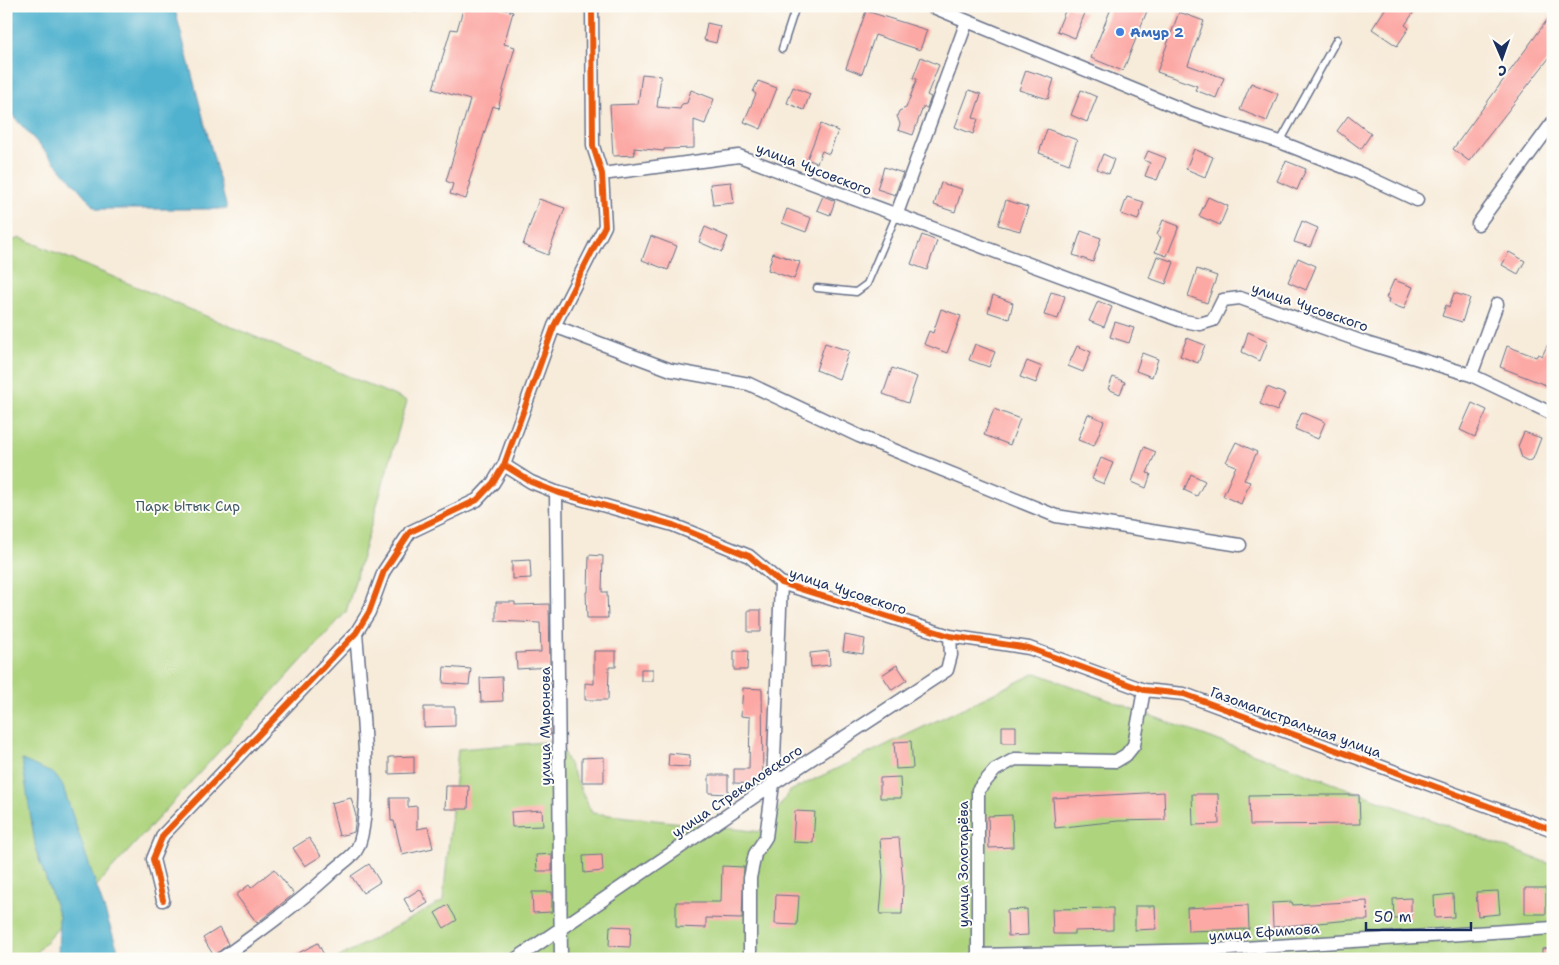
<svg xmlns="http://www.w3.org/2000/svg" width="1559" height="965" font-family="'Shantell Sans',sans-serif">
  <rect width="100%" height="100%" fill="#fdfcf7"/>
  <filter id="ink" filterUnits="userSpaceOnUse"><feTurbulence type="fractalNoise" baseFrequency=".02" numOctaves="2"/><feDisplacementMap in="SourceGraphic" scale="10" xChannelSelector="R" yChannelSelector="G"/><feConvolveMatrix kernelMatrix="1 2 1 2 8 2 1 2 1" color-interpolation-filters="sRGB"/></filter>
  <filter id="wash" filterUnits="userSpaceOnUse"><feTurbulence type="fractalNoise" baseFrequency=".0096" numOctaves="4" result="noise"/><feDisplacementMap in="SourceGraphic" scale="20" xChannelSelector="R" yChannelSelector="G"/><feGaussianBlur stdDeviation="1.12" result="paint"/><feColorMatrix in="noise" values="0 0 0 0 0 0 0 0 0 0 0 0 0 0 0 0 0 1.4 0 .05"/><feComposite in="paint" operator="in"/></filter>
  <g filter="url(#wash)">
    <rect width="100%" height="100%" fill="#f7ebd9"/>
    <!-- green -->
    <path fill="#aed47e" stroke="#64826e" d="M 21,238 L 407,401 L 346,612 L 30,959 L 6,959 L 6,242 Z
      M 1036,673 L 1553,865 L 1553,959 L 336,959 L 443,901 L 458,749 L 558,741 L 592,813 L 762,832 L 790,791 Z"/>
    <!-- water -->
    <path fill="#51b2cf" stroke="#367096" d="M 6,6 L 174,6 L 227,209 L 97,209 L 6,108 Z
      M 22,760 L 54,774 L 62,784 L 121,959 L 58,959 L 59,916 L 36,851 Z"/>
    <g id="blocks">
      <!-- building -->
      <path fill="#fca8a4" d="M 464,6 L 494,6 L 513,12 L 504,44 L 515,47 L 498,108 L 493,106 L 469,182 L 471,182 L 466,199 L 450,194 L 453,184 L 446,181 L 470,100 L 433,89 L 451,29 L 457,30 Z
        M 1067,6 L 1085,13 L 1075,38 L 1057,31 Z
        M 1112,6 L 1149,6 L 1123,71 L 1091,58 Z
        M 1387,6 L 1418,6 L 1405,25 L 1409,28 L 1397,46 L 1372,29 Z
        M 866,11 L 927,30 L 920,50 L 875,35 L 862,74 L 846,68 Z
        M 1179,12 L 1204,21 L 1188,65 L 1224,78 L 1216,98 L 1195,90 L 1197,86 L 1157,72 Z
        M 1553,12 L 1553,53 L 1469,161 L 1453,149 Z
        M 707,23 L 720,26 L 716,43 L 704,40 Z
        M 921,57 L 939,65 L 927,95 L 931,97 L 927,108 L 923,107 L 913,135 L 898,130 L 900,124 L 897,116 L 899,111 L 906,108 L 917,79 L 913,78 Z
        M 1026,70 L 1054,79 L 1048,99 L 1019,90 Z
        M 642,74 L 661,76 L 657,107 L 680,109 L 682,104 L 687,103 L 691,90 L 714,99 L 705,124 L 694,120 L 694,148 L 664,149 L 664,151 L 634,148 L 635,155 L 613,156 L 610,105 L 638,104 Z
        M 758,81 L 777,88 L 761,129 L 744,122 L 756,94 L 753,92 Z
        M 1251,83 L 1278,94 L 1267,121 L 1240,110 Z
        M 793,87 L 810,94 L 804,110 L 787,103 Z
        M 969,90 L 981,94 L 973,118 L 978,119 L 973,134 L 955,127 Z
        M 1081,90 L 1097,97 L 1087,122 L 1071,115 Z
        M 1348,116 L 1371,134 L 1361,149 L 1337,131 Z
        M 821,124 L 838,131 L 829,154 L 822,151 L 817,163 L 807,159 Z
        M 1047,129 L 1077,140 L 1069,164 L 1039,153 Z
        M 1194,149 L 1213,157 L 1205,177 L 1186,169 Z
        M 1148,151 L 1166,158 L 1157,180 L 1145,176 L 1150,163 L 1144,160 Z
        M 1103,154 L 1114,159 L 1109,174 L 1097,169 Z
        M 1286,161 L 1306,169 L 1297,190 L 1277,181 Z
        M 884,167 L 903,173 L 895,195 L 877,189 Z
        M 731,182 L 734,203 L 713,205 L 710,184 Z
        M 941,183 L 962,189 L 955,212 L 934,205 Z
        M 823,196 L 835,201 L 830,215 L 817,210 Z
        M 1127,197 L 1144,202 L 1138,220 L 1121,214 Z
        M 1208,197 L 1228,206 L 1220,225 L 1199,216 Z
        M 539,199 L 565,208 L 548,255 L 523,245 Z
        M 1006,200 L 1028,207 L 1020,231 L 998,225 Z
        M 787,209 L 811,218 L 806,232 L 782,223 Z
        M 1163,220 L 1179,226 L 1167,256 L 1155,252 L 1161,237 L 1157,235 Z
        M 1302,221 L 1318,228 L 1310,247 L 1294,242 Z
        M 705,227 L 728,237 L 722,252 L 699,242 Z
        M 1081,231 L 1101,238 L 1093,262 L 1073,255 Z
        M 922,235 L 937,241 L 927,270 L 911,264 Z
        M 651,236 L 677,246 L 668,270 L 642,260 Z
        M 1509,252 L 1525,261 L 1518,274 L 1502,265 Z
        M 773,253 L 800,262 L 794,279 L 768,270 Z
        M 1157,256 L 1174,262 L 1166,284 L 1149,278 Z
        M 1298,258 L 1316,266 L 1306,290 L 1288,282 Z
        M 1197,269 L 1217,276 L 1207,303 L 1188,296 Z
        M 1394,280 L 1413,287 L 1404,309 L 1388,303 L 1389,299 L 1386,298 Z
        M 1051,292 L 1065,296 L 1058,319 L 1044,315 Z
        M 1454,293 L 1470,298 L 1462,322 L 1442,316 L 1446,305 L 1449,307 Z
        M 993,295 L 1013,303 L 1009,319 L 988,312 Z
        M 1098,301 L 1112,307 L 1104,327 L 1089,321 Z
        M 941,309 L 961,316 L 947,353 L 924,344 L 929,331 L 933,333 Z
        M 1115,322 L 1134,328 L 1129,343 L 1110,337 Z
        M 1248,332 L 1268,341 L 1260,361 L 1242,352 Z
        M 1553,334 L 1553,388 L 1500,367 L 1507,346 L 1536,357 L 1538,354 L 1542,356 Z
        M 1187,338 L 1205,345 L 1198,363 L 1180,356 Z
        M 825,343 L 849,351 L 839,379 L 816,370 Z
        M 975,344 L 995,352 L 989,367 L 969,360 Z
        M 1077,346 L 1091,352 L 1083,372 L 1068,366 Z
        M 1142,353 L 1158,359 L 1152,377 L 1136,371 Z
        M 1027,361 L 1042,367 L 1036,383 L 1020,377 Z
        M 892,368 L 917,377 L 908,403 L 883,394 Z
        M 1113,377 L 1125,382 L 1120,394 L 1108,389 Z
        M 1267,387 L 1285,394 L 1277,411 L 1260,404 Z
        M 1472,403 L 1487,410 L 1475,437 L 1460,430 Z
        M 994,409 L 1020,419 L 1010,445 L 984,435 Z
        M 1302,412 L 1325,422 L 1318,439 L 1295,429 Z
        M 1088,414 L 1104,421 L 1094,446 L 1078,440 Z
        M 1524,432 L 1541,438 L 1533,459 L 1528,461 L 1522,458 L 1518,446 Z
        M 1236,442 L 1257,452 L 1244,480 L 1250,482 L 1241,504 L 1223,496 L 1236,466 L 1226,462 Z
        M 1144,447 L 1156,452 L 1147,473 L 1151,474 L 1146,488 L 1132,482 Z
        M 1101,458 L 1113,463 L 1104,484 L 1092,479 Z
        M 1191,474 L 1205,481 L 1197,496 L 1184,490 Z
        M 589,555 L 603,556 L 602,592 L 607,592 L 608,618 L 587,618 L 586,592 L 588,592 Z
        M 530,560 L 531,578 L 512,579 L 512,561 Z
        M 496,602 L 515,602 L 515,605 L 549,604 L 550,667 L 517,669 L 516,653 L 541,652 L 540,623 L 496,621 Z
        M 748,610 L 761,610 L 761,632 L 748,632 Z
        M 845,635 L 865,639 L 863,654 L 843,651 Z
        M 594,651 L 616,651 L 616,667 L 609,667 L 608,700 L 585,700 L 585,683 L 594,684 Z
        M 734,651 L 748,651 L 747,670 L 734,670 Z
        M 829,651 L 830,665 L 811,667 L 810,653 Z
        M 897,665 L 907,680 L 892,690 L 882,675 Z
        M 444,667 L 471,669 L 469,685 L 443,683 Z
        M 641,669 L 653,669 L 653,681 L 641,681 Z
        M 502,677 L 503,701 L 481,702 L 480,678 Z
        M 743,688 L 762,689 L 763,781 L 759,784 L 734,783 L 734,769 L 749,769 L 750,717 L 741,716 Z
        M 424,707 L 455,707 L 455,726 L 424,727 Z
        M 542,718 L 550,718 L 550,735 L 543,735 Z
        M 1002,726 L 1016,726 L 1016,743 L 1002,743 Z
        M 911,741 L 913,768 L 896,769 L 894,742 Z
        M 669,753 L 690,755 L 689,767 L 668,766 Z
        M 414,756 L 414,773 L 389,774 L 389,757 Z
        M 604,757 L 604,782 L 582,782 L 582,758 Z
        M 709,775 L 728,775 L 728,794 L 709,793 Z
        M 900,777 L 901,798 L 880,798 L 880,778 Z
        M 446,786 L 469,786 L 468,809 L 445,809 Z
        M 1164,792 L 1165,820 L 1118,821 L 1055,828 L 1053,798 Z
        M 1192,794 L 1218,794 L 1219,824 L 1193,825 Z
        M 1317,795 L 1359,795 L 1360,824 L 1250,825 L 1249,796 Z
        M 351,798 L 356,816 L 354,832 L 339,836 L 331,803 Z
        M 390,798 L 408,798 L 408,807 L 417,806 L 417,829 L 428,827 L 433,848 L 402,855 L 394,821 L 391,821 Z
        M 542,810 L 543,826 L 512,827 L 511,812 Z
        M 795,811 L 815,812 L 813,843 L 793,842 Z
        M 1012,815 L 1013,847 L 989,848 L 988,816 Z
        M 309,838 L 321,856 L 305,866 L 293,848 Z
        M 899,838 L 903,883 L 902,914 L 880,914 L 883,877 L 880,839 Z
        M 552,854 L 552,871 L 537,871 L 536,855 Z
        M 602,855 L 603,871 L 584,873 L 583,856 Z
        M 369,864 L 380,882 L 363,893 L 351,876 Z
        M 722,866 L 744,867 L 742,919 L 706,918 L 706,928 L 676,927 L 676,902 L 721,902 Z
        M 274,869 L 294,894 L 257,923 L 236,895 L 249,885 L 251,888 Z
        M 1525,888 L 1546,888 L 1546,914 L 1525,914 Z
        M 420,889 L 428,903 L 412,913 L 404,899 Z
        M 1498,891 L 1500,914 L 1478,916 L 1476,892 Z
        M 532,892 L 552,892 L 552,912 L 533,913 Z
        M 1453,894 L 1454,917 L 1435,918 L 1434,896 Z
        M 776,895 L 799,896 L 797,925 L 775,924 Z
        M 1411,898 L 1411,918 L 1394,919 L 1393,899 Z
        M 1367,901 L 1368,920 L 1351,920 L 1273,927 L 1272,903 L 1292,902 L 1293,905 Z
        M 448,905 L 457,920 L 444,928 L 435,913 Z
        M 1248,905 L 1249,929 L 1188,931 L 1187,908 Z
        M 1135,906 L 1155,906 L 1156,929 L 1135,930 Z
        M 1113,908 L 1113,930 L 1074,931 L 1074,934 L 1053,934 L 1052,909 Z
        M 1027,909 L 1028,935 L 1008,936 L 1007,910 Z
        M 610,926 L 631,927 L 630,947 L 609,946 Z
        M 219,928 L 228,944 L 214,956 L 203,938 Z
        M 318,943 L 326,959 L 287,959 Z
        M 1553,948 L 1553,959 L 1542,959 L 1542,949 Z"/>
    </g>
  </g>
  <g filter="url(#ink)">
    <use href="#blocks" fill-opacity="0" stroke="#687189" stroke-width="1"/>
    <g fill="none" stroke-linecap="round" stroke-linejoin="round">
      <!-- lane casing -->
      <g stroke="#687189" stroke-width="9">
        <path id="lane" d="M 416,8 L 416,6
          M 782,49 L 796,6
          M 1280,142 L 1337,39
          M 817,288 L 856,292 L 867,284 L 896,216"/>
      </g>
      <!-- street casing -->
      <g stroke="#687189" stroke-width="15">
        <path id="street" d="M 931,6 L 967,21
          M 602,174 L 739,156 L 1179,320 L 1200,324 L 1213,320 L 1223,300 L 1240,298 L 1366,343 L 1471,375 L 1553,414
          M 896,216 L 967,21 L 1193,114 L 1280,142 L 1359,173 L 1417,200
          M 1478,224 L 1553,122
          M 554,326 L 671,370 L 749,384 L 859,436 L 1056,516 L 1240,545
          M 1471,375 L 1497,304
          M 504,465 L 531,482 L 556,492 L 673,525 L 749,556 L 781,583 L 950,636 L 1029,648 L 1144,690 L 1184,694 L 1553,830
          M 556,492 L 561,959
          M 163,900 L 153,859 L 163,835 L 356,633 L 369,612 L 384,571 L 410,532 L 477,500 L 493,483 L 504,465 L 554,326 L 605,226 L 602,174 L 593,146 L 592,6
          M 977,955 L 1214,950 L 1553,928
          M 221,959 C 259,932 295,906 329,875 C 337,867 348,860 355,852 C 377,823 359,675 356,633
          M 516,959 L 773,784 L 947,670 L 951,655 L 950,636
          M 750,959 L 750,878 L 755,854 L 766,837 L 773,784 L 781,583
          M 978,959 L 978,790 L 995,770 L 1015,759 L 1116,761 L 1126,755 L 1134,745 L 1144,690"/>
      </g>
      <!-- lane -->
      <use href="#lane" stroke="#fff" stroke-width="6"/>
      <!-- street -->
      <use href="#street" stroke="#fff" stroke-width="12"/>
      <!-- cycleway casing -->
      <g stroke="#fdfcf7" stroke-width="9">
        <path id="cycleway" d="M 504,465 L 531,482 L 556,492 L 673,525 L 749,556 L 781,583 L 950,636 L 1029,648 L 1144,690 L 1184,694 L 1553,830
          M 163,900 L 153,859 L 163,835 L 356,633 L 369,612 L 384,571 L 410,532 L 477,500 L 493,483 L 504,465 L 554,326 L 605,226 L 602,174 L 593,146 L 592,6"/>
      </g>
      <!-- cycleway -->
      <use href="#cycleway" stroke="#e8590c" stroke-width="6"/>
    </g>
  </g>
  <!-- markers -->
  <circle fill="#3f7fe0" stroke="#fdfcf7" stroke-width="2" cx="1120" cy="32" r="5"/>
  <g text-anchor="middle" stroke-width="4" stroke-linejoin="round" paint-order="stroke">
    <!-- shop labels -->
    <g font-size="14" font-weight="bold" fill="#366cbe" stroke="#fdfcf7" text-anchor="start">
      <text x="1130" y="37">Амур 2</text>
    </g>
    <!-- street labels -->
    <g font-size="14" fill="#1b2f5e" stroke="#fdfcf7">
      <text transform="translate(814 169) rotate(21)" y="5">улица Чусовского</text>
      <text transform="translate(1310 307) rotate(19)" y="5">улица Чусовского</text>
      <text transform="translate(848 591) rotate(18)" y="5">улица Чусовского</text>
      <text transform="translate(1296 722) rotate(20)" y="5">Газомагистральная улица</text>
      <text transform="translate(545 726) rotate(-90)" y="5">улица Миронова</text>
      <text transform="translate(737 791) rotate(-34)" y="5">улица Стрекаловского</text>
      <text transform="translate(963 864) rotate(-90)" y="5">улица Золотарёва</text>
      <text transform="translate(1264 932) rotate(-4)" y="5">улица Ефимова</text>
    </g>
    <!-- park labels -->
    <g font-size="14" fill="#405866" stroke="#fdfcf7">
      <text x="188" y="511">Парк Ытык Сир</text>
    </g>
  </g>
  <!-- margin -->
  <rect width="1559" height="965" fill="none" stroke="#fdfcf7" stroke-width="25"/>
  <!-- north arrow -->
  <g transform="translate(1502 58) rotate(178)" stroke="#fdfcf7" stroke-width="4" paint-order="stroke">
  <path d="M0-4L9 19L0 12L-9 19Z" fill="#1b2f5e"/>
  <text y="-8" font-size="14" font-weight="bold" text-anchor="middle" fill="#1b2f5e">С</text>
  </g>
  <!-- scale -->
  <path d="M1366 922v8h105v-8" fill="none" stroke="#1b2f5e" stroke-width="2.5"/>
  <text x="1374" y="922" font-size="15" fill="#1b2f5e" stroke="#fdfcf7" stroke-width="4" paint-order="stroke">50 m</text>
</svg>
